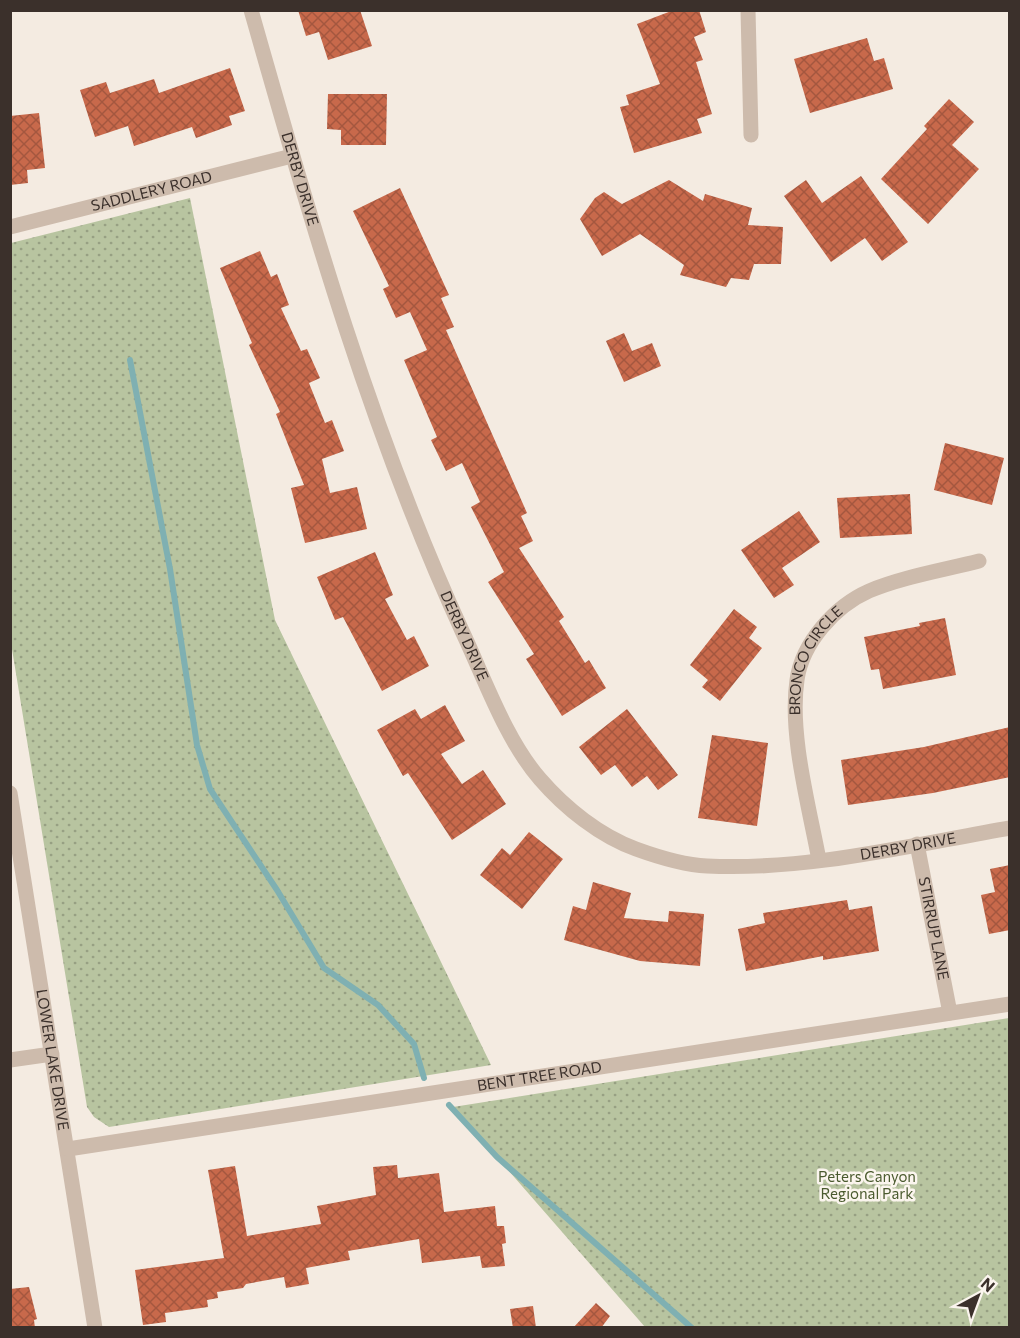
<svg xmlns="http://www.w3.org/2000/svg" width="1020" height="1338" font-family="Commissioner,sans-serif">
  <defs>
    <pattern id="park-dots" width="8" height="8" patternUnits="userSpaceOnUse" patternTransform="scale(1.5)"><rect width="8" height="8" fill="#b8c4a0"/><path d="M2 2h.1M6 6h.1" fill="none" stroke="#97a083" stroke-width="1.8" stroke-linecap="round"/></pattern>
    <pattern id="building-cross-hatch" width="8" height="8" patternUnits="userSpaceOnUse" patternTransform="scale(1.5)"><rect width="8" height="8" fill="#c8694b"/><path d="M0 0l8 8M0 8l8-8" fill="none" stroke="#a4573f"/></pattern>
  </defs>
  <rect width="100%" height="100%" fill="#f4ebe1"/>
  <!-- park -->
  <path fill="url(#park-dots)" d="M 190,198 L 275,620 L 491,1065 L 109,1127 L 94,1117 L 87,1107 L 11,643 L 11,243 Z
    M 1009,1018 L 1009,1327 L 645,1327 L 453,1107 Z"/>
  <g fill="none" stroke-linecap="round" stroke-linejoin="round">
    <!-- stream -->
    <path stroke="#7fb0b2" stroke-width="6" d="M 130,360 L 170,569 L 197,745 L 210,789 L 277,890 L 324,968 L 378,1005 L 414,1044 L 424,1078
      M 449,1105 L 497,1157 L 692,1328"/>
  </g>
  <!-- building -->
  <path fill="url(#building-cross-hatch)" d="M 298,10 L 360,10 L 372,46 L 328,60 L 319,32 L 306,36 Z
    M 674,10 L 699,10 L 706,32 L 694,37 L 703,60 L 696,62 L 712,114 L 697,119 L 702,133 L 634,153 L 620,107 L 629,105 L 626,95 L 660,84 L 637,24 Z
    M 867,38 L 874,61 L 884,58 L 893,89 L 810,113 L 794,59 Z
    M 230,68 L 245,111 L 229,116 L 232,125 L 196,138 L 192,127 L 134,146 L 128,126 L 95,137 L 80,90 L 106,82 L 110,93 L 154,79 L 159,93 Z
    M 328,94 L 387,94 L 386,145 L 341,145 L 341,130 L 327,129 Z
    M 949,99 L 974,122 L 952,145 L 979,169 L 928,224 L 881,179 L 927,129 L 924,126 Z
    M 39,113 L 45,168 L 27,170 L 28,183 L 10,185 L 10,116 Z
    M 861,176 L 908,242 L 882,261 L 865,238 L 831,262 L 784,196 L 806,180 L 822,203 Z
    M 669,180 L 703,201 L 705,194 L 752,208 L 748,225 L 783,227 L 781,264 L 754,264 L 749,280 L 731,278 L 726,287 L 680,275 L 684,265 L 640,234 L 602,256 L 580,219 L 595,198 L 604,192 L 622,204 Z
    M 400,188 L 449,295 L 441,298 L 454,327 L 446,330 L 527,513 L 521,516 L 533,541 L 519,548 L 564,617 L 559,621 L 585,663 L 589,660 L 606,688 L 562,716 L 526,659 L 534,654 L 488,582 L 504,572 L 471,507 L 480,502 L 462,463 L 446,471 L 431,440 L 437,437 L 404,360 L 427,350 L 410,312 L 396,318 L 383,289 L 389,286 L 353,211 Z
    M 260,251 L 271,277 L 277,274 L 289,305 L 281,308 L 301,351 L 307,349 L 320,378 L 309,383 L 325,423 L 332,420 L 344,451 L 322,459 L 330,493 L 357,487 L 367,529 L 305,543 L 291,488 L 304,485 L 276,414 L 280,412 L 249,345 L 252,343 L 220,268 Z
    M 624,333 L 632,351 L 652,343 L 661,366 L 624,382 L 606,341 Z
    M 945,443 L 1004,458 L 992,505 L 934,490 Z
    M 910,494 L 912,534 L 840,538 L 837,498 Z
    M 799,511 L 820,542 L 782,568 L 794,585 L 774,598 L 741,550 Z
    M 375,552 L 393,595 L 385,599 L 407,640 L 414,636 L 429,666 L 382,691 L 343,617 L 335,620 L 317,577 Z
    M 734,609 L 757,627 L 749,638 L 762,648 L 720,701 L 702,687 L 708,680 L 690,665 Z
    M 945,618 L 956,675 L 883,689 L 879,669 L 871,670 L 864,637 L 920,626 L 919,623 Z
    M 445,705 L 465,741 L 441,754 L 462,784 L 483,770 L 506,804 L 452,840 L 408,773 L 403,776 L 377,730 L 415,709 L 421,719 Z
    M 627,709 L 678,775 L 658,790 L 647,776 L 632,787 L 615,765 L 601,775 L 579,747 Z
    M 1010,727 L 1010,777 L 933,793 L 848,805 L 841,760 L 924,747 Z
    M 712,735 L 768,743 L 757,826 L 698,818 Z
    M 529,832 L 563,859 L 522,909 L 480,875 L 502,848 L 510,855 Z
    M 1010,865 L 1010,930 L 989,934 L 981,895 L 995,892 L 990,869 Z
    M 593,882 L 631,893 L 624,918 L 668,922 L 669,911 L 704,914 L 700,966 L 640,961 L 564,940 L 573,906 L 586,910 Z
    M 847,900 L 849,910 L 872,906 L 879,951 L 823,960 L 823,956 L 746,971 L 738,929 L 765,923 L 763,913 Z
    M 397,1165 L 398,1178 L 439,1173 L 444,1212 L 495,1206 L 497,1226 L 504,1226 L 506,1243 L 502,1244 L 505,1266 L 482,1268 L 480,1256 L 422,1263 L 419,1239 L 348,1251 L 350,1260 L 306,1268 L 309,1284 L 286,1288 L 284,1277 L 246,1284 L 243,1288 L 217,1292 L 218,1298 L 207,1300 L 208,1307 L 165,1313 L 166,1322 L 143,1325 L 135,1270 L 224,1258 L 208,1170 L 235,1166 L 247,1236 L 321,1224 L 317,1206 L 376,1195 L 373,1167 Z
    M 29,1287 L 37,1319 L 34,1320 L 35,1328 L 10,1328 L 10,1289 Z
    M 596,1303 L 610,1316 L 601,1328 L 573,1328 Z
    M 533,1306 L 536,1328 L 513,1328 L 510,1309 Z"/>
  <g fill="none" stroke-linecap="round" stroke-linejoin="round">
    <!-- minor -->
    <g stroke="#cdbbac" stroke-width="15">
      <path id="s1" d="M 251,10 C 311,221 371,433 463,633 C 485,680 506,740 540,779 C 565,808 600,836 636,849 C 658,857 683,865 707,866 C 808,871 911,845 1010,828"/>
      <path d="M 748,10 L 751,135"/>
      <path id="s2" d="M 10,227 L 292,156"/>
      <path id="s3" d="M 10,793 L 95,1328"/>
      <path id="s4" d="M 917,844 L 950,1013"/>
      <path id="s5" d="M 819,860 C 809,806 789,734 797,680 C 802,643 835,606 869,591 C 902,577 944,570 979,561"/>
      <path d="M 10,1060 L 52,1054"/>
      <path id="s6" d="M 68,1149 L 1010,1004"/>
    </g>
  </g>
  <g text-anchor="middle" stroke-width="5" stroke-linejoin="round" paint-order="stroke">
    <!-- street labels -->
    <g font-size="15" fill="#3b302b" stroke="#fbf5ee">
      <text dy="5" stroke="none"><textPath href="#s1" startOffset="176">DERBY DRIVE</textPath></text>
      <text dy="5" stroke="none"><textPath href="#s2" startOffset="146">SADDLERY ROAD</textPath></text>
      <text dy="5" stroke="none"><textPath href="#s1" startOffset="662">DERBY DRIVE</textPath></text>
      <text dy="5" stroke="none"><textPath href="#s5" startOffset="207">BRONCO CIRCLE</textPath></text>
      <text dy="5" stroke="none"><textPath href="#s1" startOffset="1220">DERBY DRIVE</textPath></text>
      <text dy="5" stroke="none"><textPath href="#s4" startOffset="86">STIRRUP LANE</textPath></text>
      <text dy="5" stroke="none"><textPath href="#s3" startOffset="270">LOWER LAKE DRIVE</textPath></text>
      <text dy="5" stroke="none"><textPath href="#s6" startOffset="477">BENT TREE ROAD</textPath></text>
    </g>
    <!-- park labels -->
    <g font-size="15" fill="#4a5a2e" stroke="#fbf5ee">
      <text x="867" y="1182">Peters Canyon<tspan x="867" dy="17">Regional Park</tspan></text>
    </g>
  </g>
  <!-- border -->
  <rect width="1020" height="1338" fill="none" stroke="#3b302b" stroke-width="24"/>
  <!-- north arrow -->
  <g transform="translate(978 1296) rotate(41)" stroke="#fbf5ee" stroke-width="4.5" paint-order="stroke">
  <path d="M0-4.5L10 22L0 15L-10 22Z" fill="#3b302b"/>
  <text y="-9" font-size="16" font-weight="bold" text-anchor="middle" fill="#3b302b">N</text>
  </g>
</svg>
